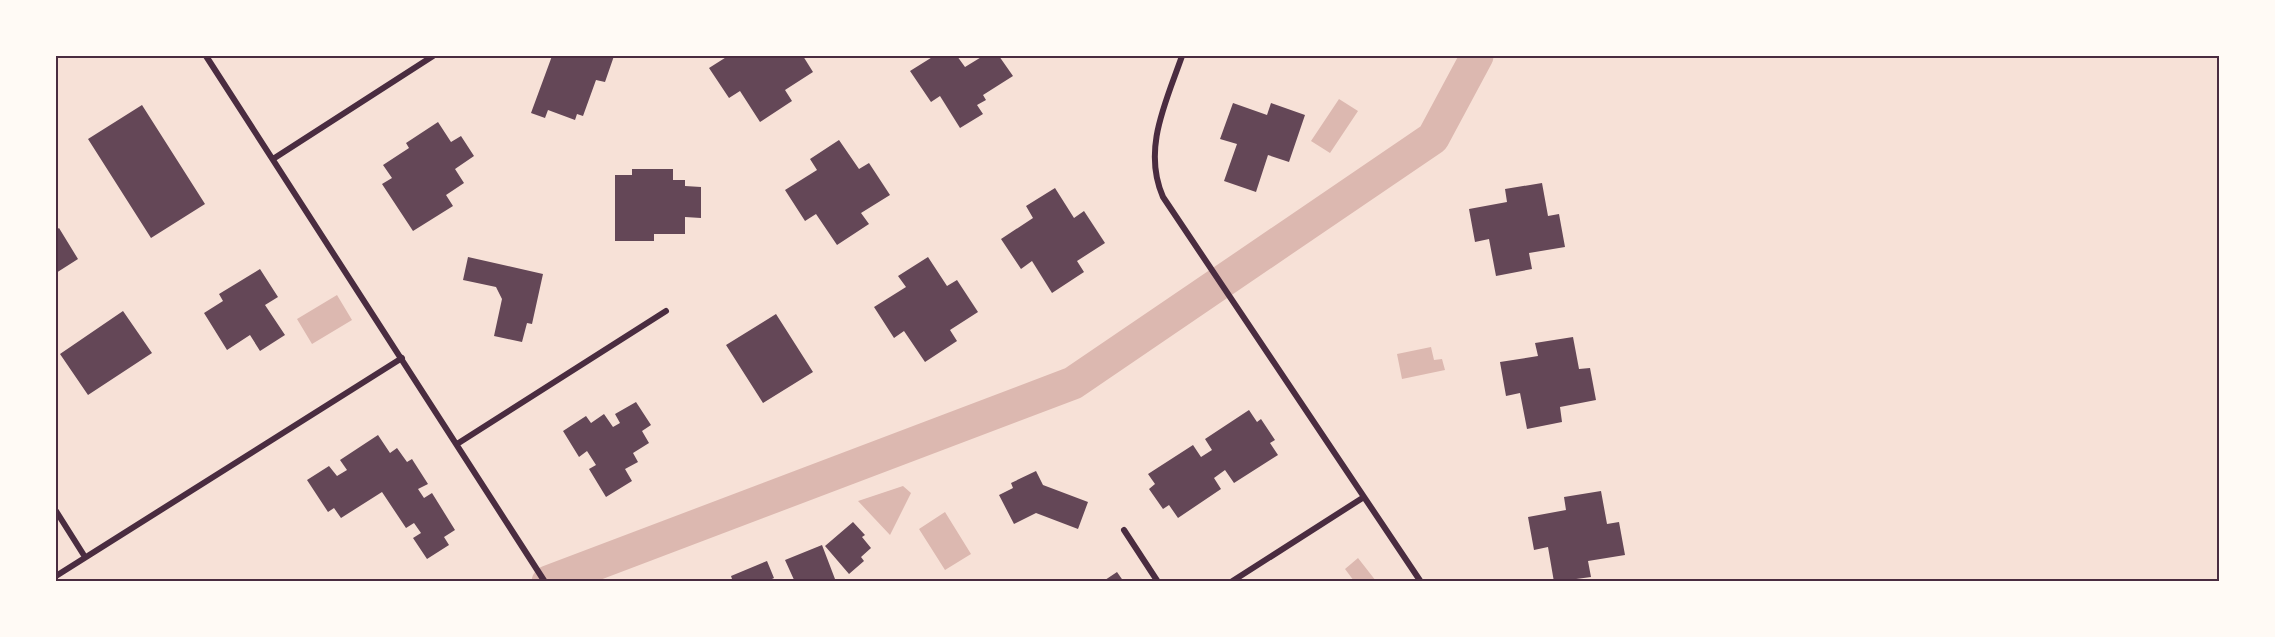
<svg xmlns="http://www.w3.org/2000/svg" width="2275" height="637" font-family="'Noto Serif',serif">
  <rect width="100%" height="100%" fill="#f7e1d7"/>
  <!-- water -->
  <path fill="#dcb8b0" d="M 1339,99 L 1358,111 L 1330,153 L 1311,141 Z
    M 337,295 L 352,320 L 312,344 L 297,319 Z
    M 1431,347 L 1434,360 L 1442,359 L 1445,370 L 1402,379 L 1397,354 Z
    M 903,486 L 911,493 L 890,535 L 858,501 Z
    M 945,512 L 971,554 L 945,570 L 919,529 Z
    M 1358,558 L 1376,581 L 1354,581 L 1345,569 Z"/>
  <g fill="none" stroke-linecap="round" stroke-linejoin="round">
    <!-- canal -->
    <path stroke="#dcb8b0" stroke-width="33" d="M 548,582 L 1073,383 L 1433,138 L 1477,56"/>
  </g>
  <!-- building -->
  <path fill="#644757" d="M 552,56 L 614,56 L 605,82 L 596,80 L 583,116 L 577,114 L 575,120 L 548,110 L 545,118 L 531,113 Z
    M 728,56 L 803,56 L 813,72 L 785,90 L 792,101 L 760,122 L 740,91 L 729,98 L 709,68 Z
    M 934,56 L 957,56 L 965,67 L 983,56 L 999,56 L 1013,76 L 983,95 L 986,100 L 977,105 L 983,114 L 960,128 L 940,96 L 931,102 L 910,71 Z
    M 1233,103 L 1267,115 L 1271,103 L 1305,115 L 1289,162 L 1268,155 L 1256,192 L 1224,181 L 1237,144 L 1220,139 Z
    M 142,105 L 205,204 L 151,238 L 88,139 Z
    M 438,122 L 451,142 L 461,136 L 474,156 L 455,169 L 464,183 L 446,195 L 453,206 L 413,231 L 382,184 L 392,178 L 383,165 L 409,148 L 406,143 Z
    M 839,140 L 859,169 L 869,163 L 890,195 L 861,213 L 869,224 L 837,245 L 816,214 L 805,221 L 785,190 L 817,170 L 810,159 Z
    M 632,169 L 673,169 L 673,180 L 685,180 L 685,186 L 701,187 L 701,218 L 685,217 L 685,234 L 654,234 L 654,241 L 615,241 L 615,175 L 632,175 Z
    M 1542,183 L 1548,216 L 1559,214 L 1565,247 L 1529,253 L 1532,269 L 1496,276 L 1489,239 L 1475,242 L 1469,209 L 1507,202 L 1505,189 Z
    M 1055,188 L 1074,218 L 1084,211 L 1105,243 L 1077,261 L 1084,272 L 1052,293 L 1032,261 L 1021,269 L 1001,239 L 1033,218 L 1026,206 Z
    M 59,228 L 78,259 L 56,273 L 56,230 Z
    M 468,257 L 543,274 L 532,324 L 527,323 L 522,342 L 494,336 L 502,299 L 496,287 L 463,280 Z
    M 928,257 L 947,286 L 957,280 L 978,312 L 950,330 L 957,341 L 925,362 L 904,331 L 894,338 L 874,307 L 906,287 L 898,276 Z
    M 260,269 L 278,297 L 265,305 L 285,335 L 260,351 L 250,335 L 227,350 L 204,313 L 223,301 L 219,294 Z
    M 123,311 L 152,353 L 88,395 L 60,354 Z
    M 776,314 L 813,372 L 763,403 L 726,345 Z
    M 1573,337 L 1579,369 L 1590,368 L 1596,400 L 1560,407 L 1562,422 L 1527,429 L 1520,393 L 1506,396 L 1500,362 L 1538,356 L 1535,343 Z
    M 636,402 L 651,425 L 642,431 L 649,443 L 633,453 L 638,462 L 625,469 L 632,481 L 606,497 L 589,469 L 596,465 L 587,451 L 579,457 L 563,431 L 586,416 L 591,423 L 604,414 L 613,427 L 620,423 L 615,414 Z
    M 1249,410 L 1257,422 L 1261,419 L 1275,440 L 1270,443 L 1278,455 L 1234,483 L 1225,470 L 1214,478 L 1221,489 L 1178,518 L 1169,505 L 1163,509 L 1149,489 L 1155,484 L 1148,474 L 1193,445 L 1201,457 L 1212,450 L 1205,439 Z
    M 378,435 L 390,453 L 397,448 L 407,462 L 412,459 L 428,484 L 418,489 L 424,498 L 432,493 L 455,530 L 444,537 L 449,545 L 427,559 L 413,538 L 421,533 L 414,523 L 406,528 L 382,492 L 341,518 L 334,508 L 328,512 L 307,480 L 329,466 L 337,476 L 347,470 L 340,460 Z
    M 1036,471 L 1043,485 L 1088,502 L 1078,529 L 1036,513 L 1014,524 L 999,495 L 1013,488 L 1011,483 Z
    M 1601,491 L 1607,524 L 1619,522 L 1625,555 L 1588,561 L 1591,577 L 1554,582 L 1548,547 L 1534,550 L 1528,517 L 1566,510 L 1564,497 Z
    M 853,522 L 865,535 L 862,537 L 871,548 L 861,557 L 864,561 L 849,574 L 825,546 Z
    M 822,545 L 835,579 L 830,582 L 795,582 L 785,560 Z
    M 767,561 L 774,578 L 770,580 L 771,582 L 733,582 L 731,576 Z
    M 1117,572 L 1124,582 L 1102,582 Z"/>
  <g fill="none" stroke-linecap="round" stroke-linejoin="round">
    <!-- minor -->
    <path stroke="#4a2c40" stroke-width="6" d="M 206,56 L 545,582
      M 1182,56 C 1166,102 1142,149 1163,197 L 1421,582
      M 273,159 L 433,56
      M 457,444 L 666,311
      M 56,511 L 85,557
      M 1124,530 L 1158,582
      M 56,576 L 402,358
      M 1231,582 L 1364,497"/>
  </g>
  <!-- border -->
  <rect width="2275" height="637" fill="none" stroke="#fffaf5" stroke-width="114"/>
  <rect x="57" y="57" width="2161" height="523" fill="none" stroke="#4a2c40" stroke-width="2"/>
</svg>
